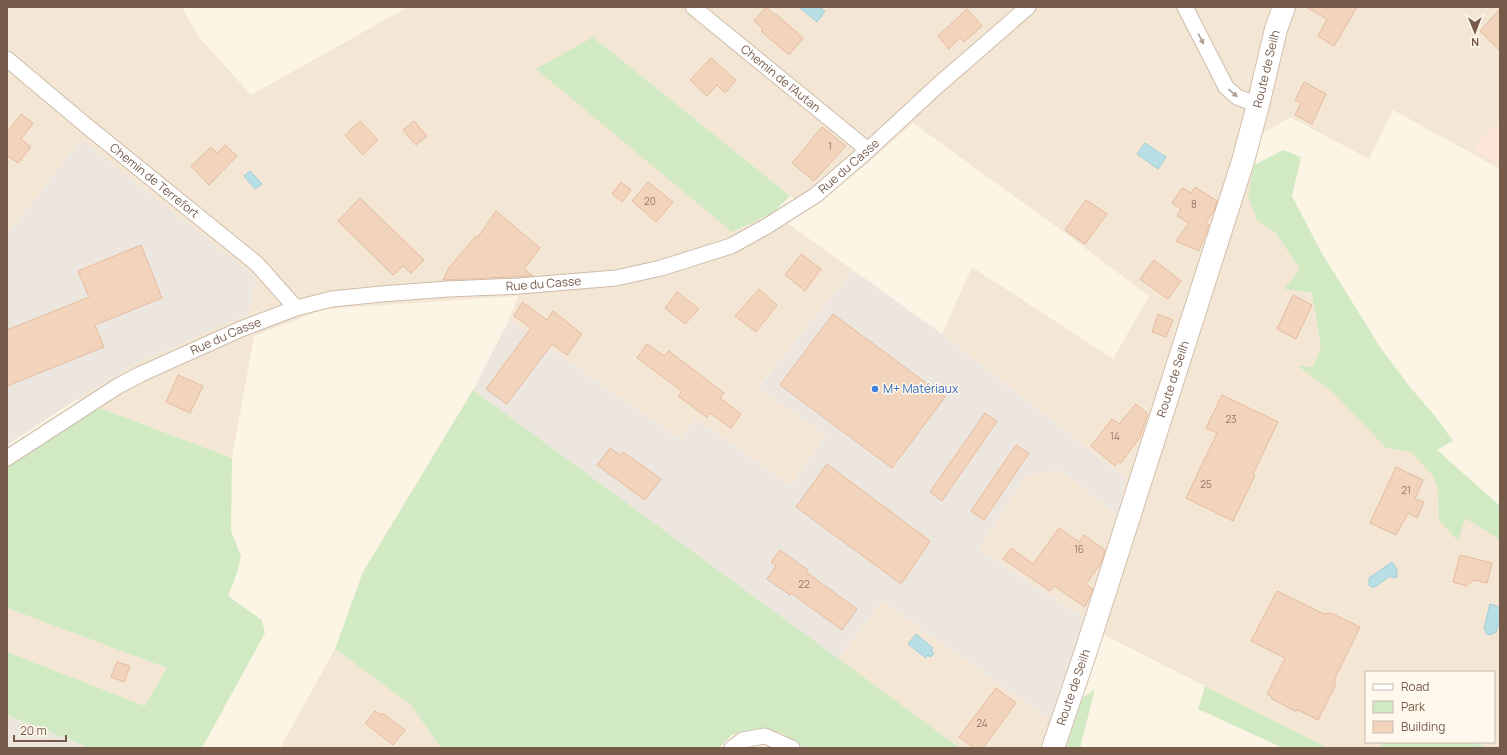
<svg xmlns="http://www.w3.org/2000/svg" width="1507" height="755" font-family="Manrope,sans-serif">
  <rect width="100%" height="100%" fill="#fcf4e5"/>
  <!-- residential -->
  <path fill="#f4e6d4" d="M 7,7 L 182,7 L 198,36 L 251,95 L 408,7 L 1500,7 L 1500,169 L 1393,110 L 1369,159 L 1290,117 L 1262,134 L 1254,165 L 1382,406 L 1500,536 L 1500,748 L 1489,748 L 1473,742 L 1494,742 L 1494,672 L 1366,672 L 1366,742 L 1384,742 L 1381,748 L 1328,748 L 1106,636 L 1085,618 L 979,550 L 1026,475 L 1060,470 L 1117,515 L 1127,479 L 942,334 L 972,267 L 1113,359 L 1149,296 L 1061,230 L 913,123 L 868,163 L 808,210 L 593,37 L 732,232 L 773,213 L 853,270 L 758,387 L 826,435 L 791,485 L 695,418 L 680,439 L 509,320 L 518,296 L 325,309 L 254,336 L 232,458 L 77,399 L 139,362 L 7,235 Z
    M 882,601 L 1051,720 L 1040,748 L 960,748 L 838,659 Z
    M 7,608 L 167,668 L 145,706 L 7,652 Z
    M 335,649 L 469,748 L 280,748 Z"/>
  <!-- commercial -->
  <path fill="#fde5d9" d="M 1500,121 L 1500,164 L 1473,149 Z"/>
  <!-- industrial -->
  <path fill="#ece6df" d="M 81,139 L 256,278 L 249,313 L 139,362 L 77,399 L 7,445 L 7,235 Z
    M 853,270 L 942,334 L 1127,479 L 1117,515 L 1060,470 L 1026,475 L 979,550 L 1085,618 L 1051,720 L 882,601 L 838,659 L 473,390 L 509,320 L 680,439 L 695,418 L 791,485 L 826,435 L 758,388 Z
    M 7,715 L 90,748 L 7,748 Z"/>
  <!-- green -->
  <path fill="#d2eac3" d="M 593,37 L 778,186 L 790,196 L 773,213 L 732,232 L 536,69 Z
    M 1283,150 L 1301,157 L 1292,196 L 1320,250 L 1380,347 L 1410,387 L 1435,416 L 1453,441 L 1437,450 L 1500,506 L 1500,541 L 1496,537 L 1465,518 L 1458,541 L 1439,520 L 1438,490 L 1434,477 L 1411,452 L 1386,448 L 1335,394 L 1298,366 L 1313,367 L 1321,347 L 1312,293 L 1284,289 L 1300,269 L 1275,232 L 1257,220 L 1248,196 L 1254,165 Z
    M 473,390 L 960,748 L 803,748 L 782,733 L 756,729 L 732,735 L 719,748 L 441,748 L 411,705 L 335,649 L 363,572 Z
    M 100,408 L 232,458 L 231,531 L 241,556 L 237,573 L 228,596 L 262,620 L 265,633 L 202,748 L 90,748 L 7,715 L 7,652 L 145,706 L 167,668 L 7,608 L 7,464 Z
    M 1205,686 L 1328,748 L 1283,748 L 1198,709 Z
    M 1095,689 L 1080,748 L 1066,748 L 1081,699 Z
    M 1384,742 L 1473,742 L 1489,748 L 1381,748 Z"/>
  <!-- water -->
  <path fill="#b9dfe6" stroke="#a0ced8" d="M 799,7 L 819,7 L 825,11 L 817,22 Z
    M 1145,143 L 1166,157 L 1158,169 L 1137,154 Z
    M 250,171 L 262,184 L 255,189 L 244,176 Z
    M 1392,562 L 1398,571 L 1396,573 L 1397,577 L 1394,578 L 1390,576 L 1375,587 L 1371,587 L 1369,585 L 1369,578 Z
    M 1490,604 L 1500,607 L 1500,618 L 1496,633 L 1494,632 L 1492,635 L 1486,634 L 1486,630 L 1484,629 Z
    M 916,634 L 933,648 L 931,650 L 934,653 L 931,657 L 927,655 L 926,658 L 908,644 Z"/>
  <!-- building -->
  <path fill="#f2d4bd" stroke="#e5bb9d" d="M 766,7 L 775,15 L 776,14 L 803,38 L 789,55 L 761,31 L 763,29 L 754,21 Z
    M 1306,7 L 1357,7 L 1334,46 L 1318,36 L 1327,19 Z
    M 967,9 L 982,26 L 964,42 L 960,38 L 949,49 L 938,36 Z
    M 1500,9 L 1500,51 L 1480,31 Z
    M 711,58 L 736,80 L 725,93 L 717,85 L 707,96 L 690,80 Z
    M 1304,82 L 1326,94 L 1312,124 L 1295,115 L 1301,103 L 1295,100 Z
    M 21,114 L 33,123 L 21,139 L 31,147 L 18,163 L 8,156 L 7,157 L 7,128 L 9,130 Z
    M 360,121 L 378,140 L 363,155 L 345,135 Z
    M 414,121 L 427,136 L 416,145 L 403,130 Z
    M 822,127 L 846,146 L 814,181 L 792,163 Z
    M 225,145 L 237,156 L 209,185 L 191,166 L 211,147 L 217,153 Z
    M 621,182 L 631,190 L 622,202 L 612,194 Z
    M 648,182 L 673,202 L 656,222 L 632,201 Z
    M 1195,187 L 1217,201 L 1214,211 L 1206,222 L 1209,225 L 1199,251 L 1176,241 L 1189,223 L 1177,216 L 1181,209 L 1172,203 L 1182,188 L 1191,193 Z
    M 360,198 L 424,260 L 411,273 L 403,266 L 393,275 L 338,221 Z
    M 1086,200 L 1107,214 L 1085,244 L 1065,230 Z
    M 496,211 L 540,248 L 524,269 L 533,276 L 443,280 L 449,268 L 476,236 L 478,237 Z
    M 141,245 L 162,298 L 95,325 L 104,347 L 7,386 L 7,330 L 89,297 L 78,271 Z
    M 801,254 L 821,269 L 805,291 L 785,275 Z
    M 1154,260 L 1181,281 L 1168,299 L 1140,279 Z
    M 759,289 L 777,305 L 756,332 L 735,316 Z
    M 677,292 L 699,309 L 685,324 L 665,308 Z
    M 1293,295 L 1312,305 L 1296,339 L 1277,329 Z
    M 522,302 L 547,320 L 553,311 L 582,334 L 567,355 L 552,344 L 507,404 L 486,389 L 531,328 L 514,316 Z
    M 833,314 L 945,397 L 892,468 L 780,385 Z
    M 1158,314 L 1173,320 L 1166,337 L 1152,332 Z
    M 647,344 L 664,356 L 669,351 L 724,393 L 720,398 L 741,414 L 731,428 L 710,413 L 707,417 L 678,396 L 682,391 L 637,358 Z
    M 178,375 L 203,386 L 190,413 L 166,402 Z
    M 1222,395 L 1278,422 L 1253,474 L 1255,475 L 1233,521 L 1186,498 L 1217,433 L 1206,428 Z
    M 1136,404 L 1148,414 L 1140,437 L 1121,463 L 1119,461 L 1115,466 L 1091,446 L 1112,419 L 1119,424 Z
    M 985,413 L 997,421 L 942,501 L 930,492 Z
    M 1016,445 L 1029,453 L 984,520 L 971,511 Z
    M 610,448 L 620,455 L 623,452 L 661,479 L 645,500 L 597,465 Z
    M 827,464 L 930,541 L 901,584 L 796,507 Z
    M 1396,467 L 1423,480 L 1415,499 L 1424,502 L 1417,518 L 1408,513 L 1396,535 L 1370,523 Z
    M 1059,528 L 1079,542 L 1084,535 L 1105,550 L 1101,563 L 1086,584 L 1093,589 L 1085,607 L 1054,586 L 1050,591 L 1003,559 L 1011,548 L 1033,564 Z
    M 780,550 L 808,570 L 806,572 L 857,609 L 842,630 L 791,593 L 790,595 L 767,579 L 776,566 L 771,562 Z
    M 1460,555 L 1492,563 L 1487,583 L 1474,580 L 1466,586 L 1453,582 Z
    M 1277,591 L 1324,614 L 1331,613 L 1360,627 L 1335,678 L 1335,686 L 1318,720 L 1298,710 L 1295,711 L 1272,699 L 1271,696 L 1267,694 L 1285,658 L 1251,641 Z
    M 117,662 L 130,666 L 124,682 L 111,677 Z
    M 996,688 L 1016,703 L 983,748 L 974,748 L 959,737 Z
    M 375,711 L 381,715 L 382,713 L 405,730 L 393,745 L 365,723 Z"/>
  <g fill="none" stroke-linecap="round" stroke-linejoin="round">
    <!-- street casing -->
    <g stroke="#cebcac" stroke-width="17">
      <g id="street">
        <path id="s1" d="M 693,7 L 868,150"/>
        <path d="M 1185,7 L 1226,87 L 1237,97 L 1258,105"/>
        <path id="s2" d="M 7,59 L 88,127 L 257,264 L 296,308"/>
        <path id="s3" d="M 7,458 L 118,386 L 141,374 L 241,329 L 296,308 L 332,299 L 381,294 L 448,289 L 519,286 L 616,278 L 661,268 L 731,246 L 767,226 L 816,195 L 868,150 L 936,87 L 1028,7"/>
        <path d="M 732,748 L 743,740 L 765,736 L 792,748"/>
      </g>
    </g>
    <!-- secondary casing -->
    <g stroke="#d3beac" stroke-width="24">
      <g id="secondary">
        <path id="s4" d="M 1053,748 L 1086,651 L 1243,161 L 1258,105 L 1276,29 L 1284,7"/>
      </g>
    </g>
    <!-- street -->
    <use href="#street" stroke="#fff" stroke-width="15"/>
    <!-- secondary -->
    <use href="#secondary" stroke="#fff" stroke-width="22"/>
  </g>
  <!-- one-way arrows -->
  <defs><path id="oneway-solid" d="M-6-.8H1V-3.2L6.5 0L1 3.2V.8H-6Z"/></defs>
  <g fill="#ad9d92">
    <use href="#oneway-solid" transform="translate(1201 39) rotate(63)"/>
    <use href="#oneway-solid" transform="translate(1233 93) rotate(41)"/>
  </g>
  <!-- markers -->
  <circle fill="#3f7fe0" stroke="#fff8ec" stroke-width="1.5" cx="875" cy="389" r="4"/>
  <g text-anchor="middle" stroke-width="3" stroke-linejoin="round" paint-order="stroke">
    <!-- number labels -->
    <g font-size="10" fill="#957967">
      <text x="830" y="150">1</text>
      <text x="650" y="205">20</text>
      <text x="1194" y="208">8</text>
      <text x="1231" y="423">23</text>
      <text x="1115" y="440">14</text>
      <text x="1206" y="488">25</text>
      <text x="1406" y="494">21</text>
      <text x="1079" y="553">16</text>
      <text x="804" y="588">22</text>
      <text x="982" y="727">24</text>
    </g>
    <!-- street labels -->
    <g font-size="12" fill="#765b4a" stroke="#fff8ec">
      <text dy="4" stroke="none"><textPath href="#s4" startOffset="712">Route de Seilh</textPath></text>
      <text dy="4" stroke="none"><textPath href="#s1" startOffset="113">Chemin de l'Autan</textPath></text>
      <text dy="4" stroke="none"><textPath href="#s3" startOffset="911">Rue du Casse</textPath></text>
      <text dy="4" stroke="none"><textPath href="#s2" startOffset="191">Chemin de Terrefort</textPath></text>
      <text dy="4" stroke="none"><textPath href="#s3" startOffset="576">Rue du Casse</textPath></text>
      <text dy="4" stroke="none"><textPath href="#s3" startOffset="251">Rue du Casse</textPath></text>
      <text dy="4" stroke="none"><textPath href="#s4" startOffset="388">Route de Seilh</textPath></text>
      <text dy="4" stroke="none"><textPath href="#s4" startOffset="64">Route de Seilh</textPath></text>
    </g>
    <!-- shop labels -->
    <g font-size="12" fill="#366cbe" stroke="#fff8ec" text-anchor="start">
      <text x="883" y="393">M+ Matériaux</text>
    </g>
  </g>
  <!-- border -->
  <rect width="1507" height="755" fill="none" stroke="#765b4a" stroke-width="16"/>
  <!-- legend -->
  <rect x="1365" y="671" width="130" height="72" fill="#fff8ec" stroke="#c8b9ab"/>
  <rect x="1373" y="684" width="20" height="6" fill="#ffffff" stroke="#c8b9ab"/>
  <text x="1401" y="691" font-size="12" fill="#765b4a">Road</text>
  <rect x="1373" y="701" width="20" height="12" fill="#d2eac3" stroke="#c8b9ab"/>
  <text x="1401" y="711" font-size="12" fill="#765b4a">Park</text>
  <rect x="1373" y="721" width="20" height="12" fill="#f2d4bd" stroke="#c8b9ab"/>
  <text x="1401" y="731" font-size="12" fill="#765b4a">Building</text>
  <!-- north arrow -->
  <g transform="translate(1475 32) rotate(179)" stroke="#fff8ec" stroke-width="3" paint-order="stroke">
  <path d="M0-3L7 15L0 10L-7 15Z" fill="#765b4a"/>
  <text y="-6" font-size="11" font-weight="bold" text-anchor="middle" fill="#765b4a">N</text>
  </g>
  <!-- scale -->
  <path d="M14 735v6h52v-6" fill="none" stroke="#765b4a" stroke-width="2"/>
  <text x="20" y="735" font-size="12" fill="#765b4a" stroke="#fff8ec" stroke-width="3" paint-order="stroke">20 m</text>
</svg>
